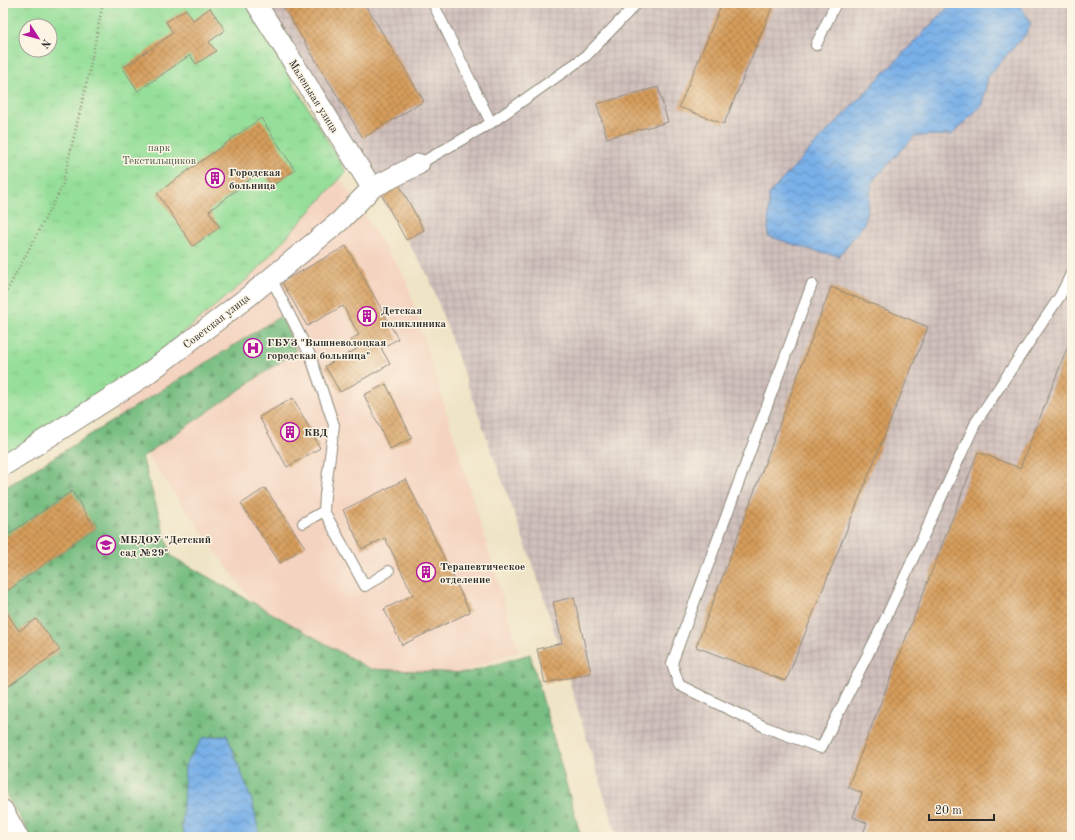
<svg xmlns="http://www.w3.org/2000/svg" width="1075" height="840" font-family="'Old Standard TT',serif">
  <defs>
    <pattern id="industrial-grid" width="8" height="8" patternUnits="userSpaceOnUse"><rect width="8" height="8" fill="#d0c0bc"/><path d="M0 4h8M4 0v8" fill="none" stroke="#b3a5a2"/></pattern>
    <pattern id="forest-firs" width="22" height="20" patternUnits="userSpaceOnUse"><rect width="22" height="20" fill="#78be82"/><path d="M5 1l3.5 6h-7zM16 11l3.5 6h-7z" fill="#639b6b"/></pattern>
    <pattern id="park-tufts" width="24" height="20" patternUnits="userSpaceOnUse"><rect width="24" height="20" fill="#96df9a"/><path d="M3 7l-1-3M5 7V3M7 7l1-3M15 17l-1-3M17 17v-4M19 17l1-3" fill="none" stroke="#81c085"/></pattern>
    <pattern id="water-waves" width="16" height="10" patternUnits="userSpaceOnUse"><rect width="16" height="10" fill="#79b0e8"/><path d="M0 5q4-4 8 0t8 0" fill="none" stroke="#638fbc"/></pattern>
    <pattern id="building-cross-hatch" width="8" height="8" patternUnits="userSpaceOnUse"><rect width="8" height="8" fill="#d69d5c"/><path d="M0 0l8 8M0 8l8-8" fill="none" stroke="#ae804c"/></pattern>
  </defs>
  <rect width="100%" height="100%" fill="#fcf5e5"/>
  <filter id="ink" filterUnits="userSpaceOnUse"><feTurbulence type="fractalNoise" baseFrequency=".025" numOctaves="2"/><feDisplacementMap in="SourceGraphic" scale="8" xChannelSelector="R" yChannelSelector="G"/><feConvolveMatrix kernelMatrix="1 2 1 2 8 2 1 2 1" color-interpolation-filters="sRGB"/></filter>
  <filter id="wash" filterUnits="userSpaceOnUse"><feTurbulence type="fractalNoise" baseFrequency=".012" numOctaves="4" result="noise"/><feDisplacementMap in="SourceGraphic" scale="16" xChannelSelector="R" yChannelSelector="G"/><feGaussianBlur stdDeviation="0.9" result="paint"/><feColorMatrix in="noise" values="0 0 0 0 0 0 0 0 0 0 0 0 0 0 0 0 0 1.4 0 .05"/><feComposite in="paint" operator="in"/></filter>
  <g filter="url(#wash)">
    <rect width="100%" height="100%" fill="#f0e4c6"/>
    <!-- built -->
    <path fill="#f4d3c0" d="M 271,73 L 406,279 L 519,651 L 336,719 L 113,408 Z"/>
    <!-- industrial -->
    <path fill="url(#industrial-grid)" d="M 265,3 L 1072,3 L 1072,837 L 617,837 L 540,585 L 429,277 Z"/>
    <!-- forest -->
    <path fill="url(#forest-firs)" stroke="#527456" d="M 281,316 L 296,351 L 142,457 L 171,556 L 370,669 L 467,673 L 530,654 L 581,837 L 260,837 L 252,801 L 182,828 L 186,837 L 31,837 L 3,789 L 3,489 Z"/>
    <!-- park -->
    <path fill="url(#park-tufts)" stroke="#608562" fill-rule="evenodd" d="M 3,3 L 246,3 L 346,172 L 252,275 L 142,367 L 3,457 ZM 26,26 L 50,26 L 50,50 L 26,50 Z"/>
    <!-- water -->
    <path fill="url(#water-waves)" stroke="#526e8a" d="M 952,3 L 1019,3 L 1031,24 L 1025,35 L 988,76 L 982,105 L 952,135 L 915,136 L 873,180 L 864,224 L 839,256 L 811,250 L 768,236 L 769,194 L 814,145 Z
      M 227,735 L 252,801 L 260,837 L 186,837 L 182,828 L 185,765 L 203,738 Z"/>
    <g id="blocks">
      <!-- building -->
      <path fill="url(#building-cross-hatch)" d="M 281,3 L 364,3 L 424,101 L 363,138 Z
        M 722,3 L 774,3 L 724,124 L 679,107 Z
        M 210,8 L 225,30 L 209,42 L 216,51 L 196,64 L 190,55 L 138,91 L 123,68 L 173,33 L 166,22 L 186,9 L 193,20 Z
        M 658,87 L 668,122 L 607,138 L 597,104 Z
        M 261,118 L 295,170 L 272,186 L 262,170 L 209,211 L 220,227 L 193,246 L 157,193 Z
        M 399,184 L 424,230 L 406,240 L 381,194 Z
        M 346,246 L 398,339 L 381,348 L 390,364 L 340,392 L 325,366 L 357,349 L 351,339 L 359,335 L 343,306 L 307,326 L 282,282 Z
        M 831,287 L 928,327 L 786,681 L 696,647 Z
        M 1072,336 L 1072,837 L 862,837 L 867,823 L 853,817 L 862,793 L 848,787 L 978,452 L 1020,468 Z
        M 386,384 L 412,438 L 390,449 L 364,395 Z
        M 293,398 L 320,448 L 287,467 L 259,417 Z
        M 406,479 L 470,612 L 402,645 L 384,609 L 413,595 L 385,538 L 362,549 L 343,510 Z
        M 265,488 L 305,547 L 280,563 L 241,504 Z
        M 72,491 L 95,528 L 3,594 L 3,538 Z
        M 574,597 L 591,673 L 545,683 L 537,649 L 562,643 L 553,602 Z
        M 3,607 L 19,631 L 36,619 L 60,650 L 3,690 Z"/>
    </g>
  </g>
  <g filter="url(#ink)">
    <use href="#blocks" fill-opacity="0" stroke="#8e8878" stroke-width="1"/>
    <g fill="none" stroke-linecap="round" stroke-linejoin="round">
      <!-- service casing -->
      <g stroke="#8e8878" stroke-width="12">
        <path id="service" d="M 433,3 L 491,123
          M 816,45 L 836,3
          M 419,164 L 491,123 L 586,56 L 637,3
          M 271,278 L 310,355 L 334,425 L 325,495 L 324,511 L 365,586 L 389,571
          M 812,284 L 672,663 L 679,685 L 765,727 L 821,748 L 882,626 L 976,422 L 1060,296 L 1072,272
          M 303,523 L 324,511"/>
      </g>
      <!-- minor casing -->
      <g stroke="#8e8878" stroke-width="22">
        <path id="minor" d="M 256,3 L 372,188
          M 3,466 L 143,377 L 249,296 L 340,221 L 372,188 L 419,164
          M 3,810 L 18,837"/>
      </g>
      <!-- path -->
      <path stroke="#8e8878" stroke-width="2.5" stroke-dasharray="1 3" stroke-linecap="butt" d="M 3,298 L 62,187 L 88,77 L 103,3"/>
      <!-- service -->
      <use href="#service" stroke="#fff" stroke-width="10"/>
      <!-- minor -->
      <use href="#minor" stroke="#fff" stroke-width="20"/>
    </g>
  </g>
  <!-- icons -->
  <defs>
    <g id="building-ring" transform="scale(1)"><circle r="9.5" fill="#fcf5e5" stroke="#b5179e" stroke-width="1.5"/><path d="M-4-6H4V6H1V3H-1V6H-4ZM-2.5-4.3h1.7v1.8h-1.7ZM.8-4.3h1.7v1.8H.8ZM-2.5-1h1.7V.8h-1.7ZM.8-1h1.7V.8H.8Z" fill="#b5179e"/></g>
    <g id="hospital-ring" transform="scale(1)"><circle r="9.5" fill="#fcf5e5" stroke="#b5179e" stroke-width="1.5"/><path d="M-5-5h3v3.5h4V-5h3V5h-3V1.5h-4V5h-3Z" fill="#b5179e"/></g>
    <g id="school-ring" transform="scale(1)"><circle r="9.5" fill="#fcf5e5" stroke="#b5179e" stroke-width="1.5"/><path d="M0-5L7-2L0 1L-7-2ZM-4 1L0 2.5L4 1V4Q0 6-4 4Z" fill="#b5179e"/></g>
  </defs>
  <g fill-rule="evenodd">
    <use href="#building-ring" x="215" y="178"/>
    <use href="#building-ring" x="367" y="316"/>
    <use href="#hospital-ring" x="253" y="348"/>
    <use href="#building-ring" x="290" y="432"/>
    <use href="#school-ring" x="106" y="545"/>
    <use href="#building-ring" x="426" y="572"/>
  </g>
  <g text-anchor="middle" stroke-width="3" stroke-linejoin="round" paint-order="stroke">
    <!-- street labels -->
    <g font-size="11" fill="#2b2b2b" stroke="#fcf5e5">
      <text transform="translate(314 96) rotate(58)" y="4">Маленькая улица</text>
      <text transform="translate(216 321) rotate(-38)" y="4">Советская улица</text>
    </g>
    <!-- park labels -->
    <g font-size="11" fill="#465847" stroke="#fcf5e5">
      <text x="159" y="151">парк<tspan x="159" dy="13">Текстильщиков</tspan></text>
    </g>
    <!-- poi labels -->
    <g font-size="11" font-weight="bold" fill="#2b2b2b" stroke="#fcf5e5" text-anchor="start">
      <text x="229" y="176">Городская<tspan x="229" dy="13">больница</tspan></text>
      <text x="381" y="314">Детская<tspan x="381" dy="13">поликлиника</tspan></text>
      <text x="267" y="346">ГБУЗ "Вышневолоцкая<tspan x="267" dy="13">городская больница"</tspan></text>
      <text x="304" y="436">КВД</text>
      <text x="120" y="543">МБДОУ "Детский<tspan x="120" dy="13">сад №29"</tspan></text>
      <text x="440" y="570">Терапевтическое<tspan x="440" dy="13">отделение</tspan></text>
    </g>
  </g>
  <!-- margin -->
  <rect width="1075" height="840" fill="none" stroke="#fcf5e5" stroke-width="16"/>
  <!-- north arrow -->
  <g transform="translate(38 38) rotate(126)"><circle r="19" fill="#fcf5e5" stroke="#a8a49b"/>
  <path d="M0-3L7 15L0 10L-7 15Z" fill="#b5179e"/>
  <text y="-6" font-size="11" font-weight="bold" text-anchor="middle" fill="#2b2b2b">N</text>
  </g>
  <!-- scale -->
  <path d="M929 814v6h65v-6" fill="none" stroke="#2b2b2b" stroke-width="2"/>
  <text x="935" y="814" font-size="12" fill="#2b2b2b" stroke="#fcf5e5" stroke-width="3" paint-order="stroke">20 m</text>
</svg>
